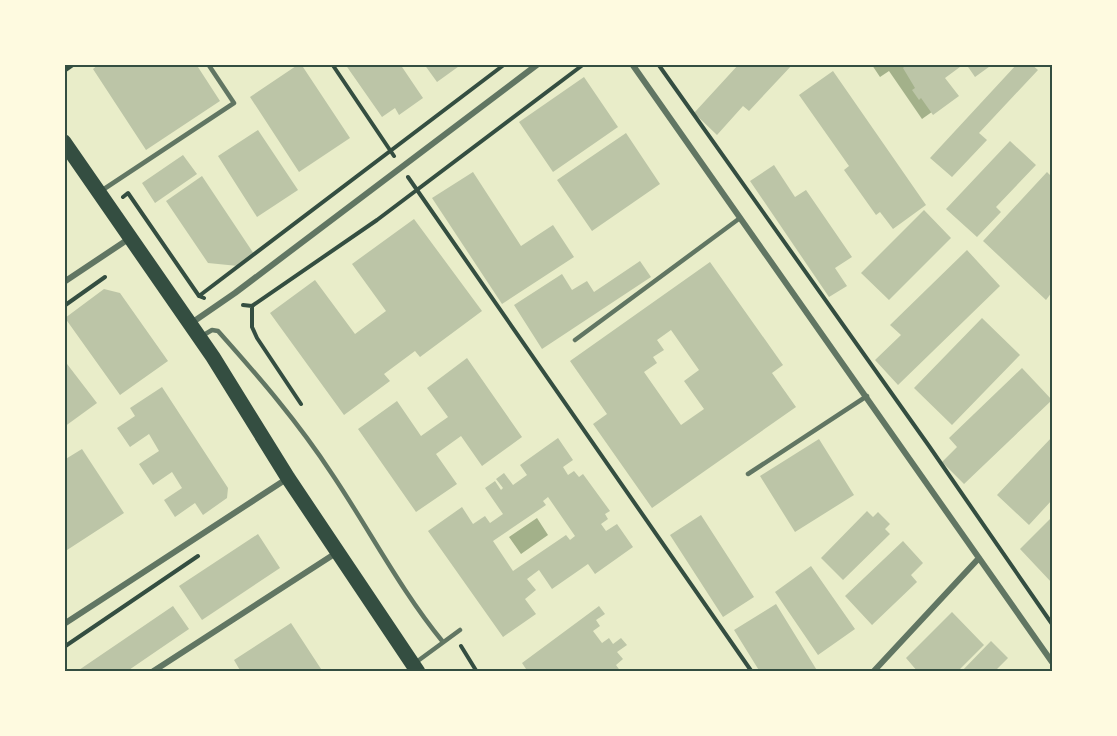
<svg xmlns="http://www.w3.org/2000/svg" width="1117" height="736" font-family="'DM Sans',sans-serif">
  <rect width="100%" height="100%" fill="#e9edc9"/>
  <!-- water -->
  <path fill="#a3b18a" d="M 872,65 L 905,65 L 936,109 L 922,119 L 889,71 L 880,77 Z
    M 537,518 L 548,535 L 521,554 L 509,537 Z"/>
  <!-- building -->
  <path fill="#bcc5a7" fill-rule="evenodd" d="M 99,64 L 196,64 L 220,101 L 146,150 L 93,69 Z
    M 299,64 L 301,64 L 350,138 L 299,172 L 250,97 Z
    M 345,64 L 400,64 L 423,98 L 399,115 L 395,108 L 382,117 Z
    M 424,64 L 462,64 L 437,82 Z
    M 739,64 L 793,64 L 749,111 L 743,106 L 717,135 L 694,113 Z
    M 907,64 L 964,64 L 945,78 L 959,96 L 933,115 L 921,98 L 919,100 L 912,90 L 915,88 L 903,68 Z
    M 966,64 L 993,64 L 975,77 Z
    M 1017,64 L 1031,64 L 1038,70 L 979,133 L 987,140 L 952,177 L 930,158 Z
    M 833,71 L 926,205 L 893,229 L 880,212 L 876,215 L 844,170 L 849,166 L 799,95 Z
    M 584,77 L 618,127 L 553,172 L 519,122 Z
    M 258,130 L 298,190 L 257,217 L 218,156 Z
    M 626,133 L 660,184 L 592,231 L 557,180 Z
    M 1010,141 L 1036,165 L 996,207 L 1001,212 L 977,237 L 946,209 Z
    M 183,155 L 197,174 L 155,203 L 142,183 Z
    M 774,165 L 795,197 L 806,190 L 852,257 L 835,268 L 847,286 L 829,297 L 750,181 Z
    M 473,172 L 521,246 L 553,225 L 574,257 L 502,304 L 432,198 Z
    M 1047,172 L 1052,177 L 1052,292 L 1046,300 L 983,241 Z
    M 202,176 L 254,254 L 238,266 L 208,263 L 166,201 Z
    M 924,210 L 951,238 L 889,300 L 861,273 Z
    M 414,219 L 482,311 L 420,357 L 415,351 L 384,374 L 390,381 L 344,415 L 270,313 L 315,280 L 355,334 L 386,311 L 352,264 Z
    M 967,250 L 1000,286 L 898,385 L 875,360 L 901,335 L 890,325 Z
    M 640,261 L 651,277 L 542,349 L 514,305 L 562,274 L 572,290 L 587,281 L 594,292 Z
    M 710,262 L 783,365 L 772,373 L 796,407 L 652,508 L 593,424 L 607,414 L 570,361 ZM 671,330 L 699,370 L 684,381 L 704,409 L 681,425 L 644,372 L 657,363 L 653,357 L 664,350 L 657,340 Z
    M 104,289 L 120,293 L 168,361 L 120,395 L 65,318 Z
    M 982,318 L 1020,355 L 952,425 L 914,388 Z
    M 467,358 L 522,437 L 482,466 L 461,436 L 436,454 L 457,484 L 416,512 L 358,429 L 397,401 L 421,436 L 448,417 L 427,388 Z
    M 64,360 L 97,403 L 64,427 Z
    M 1022,368 L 1052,400 L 964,484 L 942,462 L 957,447 L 949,438 Z
    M 162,387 L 228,488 L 227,498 L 203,515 L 195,503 L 175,517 L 164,500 L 182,488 L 172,472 L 153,485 L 139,464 L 159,451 L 149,434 L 130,447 L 117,428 L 135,416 L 130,408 Z
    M 1052,437 L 1052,500 L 1029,525 L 997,495 Z
    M 558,438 L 573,460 L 563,467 L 568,475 L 574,471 L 579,477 L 583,474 L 610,511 L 605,514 L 608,519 L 601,524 L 606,531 L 617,524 L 633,547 L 595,574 L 588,564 L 552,589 L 539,570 L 527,579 L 536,590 L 525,599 L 536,614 L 503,637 L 428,531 L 462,507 L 473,524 L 485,516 L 490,523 L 503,514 L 485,488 L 495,481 L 501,490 L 503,488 L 496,479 L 504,473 L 513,485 L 527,475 L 520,465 ZM 548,497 L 575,536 L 570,540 L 566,535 L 513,571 L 493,541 L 546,505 L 543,501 Z
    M 819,439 L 854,495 L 795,532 L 760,476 Z
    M 82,449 L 124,513 L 64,552 L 64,460 Z
    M 867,511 L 873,517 L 878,512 L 890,524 L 885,529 L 890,534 L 843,580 L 821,558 Z
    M 701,515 L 754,597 L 723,617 L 670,535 Z
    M 1052,517 L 1052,583 L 1020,549 Z
    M 258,534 L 280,568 L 202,620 L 179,586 Z
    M 903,541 L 923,563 L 911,575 L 917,582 L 872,625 L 845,596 Z
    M 811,566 L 855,629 L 818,655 L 775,592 Z
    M 776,604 L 818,672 L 760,672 L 734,630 Z
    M 173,606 L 189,629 L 161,648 L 126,672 L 76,672 Z
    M 599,606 L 605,614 L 596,620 L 600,626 L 593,631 L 602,643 L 609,638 L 613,644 L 621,638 L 627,645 L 617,652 L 623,659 L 616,665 L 621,672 L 528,672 L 522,663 Z
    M 952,612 L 984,645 L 957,672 L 918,672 L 906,658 Z
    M 291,623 L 323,672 L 241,672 L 234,660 Z
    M 991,641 L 1008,658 L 996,670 L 998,672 L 961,672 Z"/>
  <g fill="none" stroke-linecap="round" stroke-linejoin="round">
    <!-- path -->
    <path stroke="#344e41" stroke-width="4" d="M 332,64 L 394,156
      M 658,64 L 929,446 L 1052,624
      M 64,71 L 74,64
      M 408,177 L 752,672
      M 123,197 L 128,193 L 199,296 L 204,298
      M 199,296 L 505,64
      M 243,305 L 252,306 L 377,220 L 584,64
      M 64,306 L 105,277
      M 252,306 L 252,327 L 257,338 L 301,404
      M 461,646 L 477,672
      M 64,647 L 198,556"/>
    <!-- service -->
    <path stroke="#617663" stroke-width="4.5" d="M 101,191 L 234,103 L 208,64
      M 202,336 L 212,330 L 218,331 C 259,377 298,422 332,474 C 369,529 401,591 443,642
      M 575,340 L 740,218
      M 748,474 L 867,396
      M 415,663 L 460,630"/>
    <!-- minor -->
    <path stroke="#617663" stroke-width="6" d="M 632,64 L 1052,662
      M 64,282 L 130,238
      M 190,324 L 235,293 L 538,64
      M 64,624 L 288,478
      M 152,672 L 336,553
      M 873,672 L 979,558"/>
    <!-- primary -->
    <path stroke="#344e41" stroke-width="15" d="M 64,142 L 213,357 L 288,478 L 418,672"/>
  </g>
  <!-- border -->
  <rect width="1117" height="736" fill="none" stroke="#fefae0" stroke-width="132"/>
  <rect x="66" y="66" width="985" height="604" fill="none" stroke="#344e41" stroke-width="2"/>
</svg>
